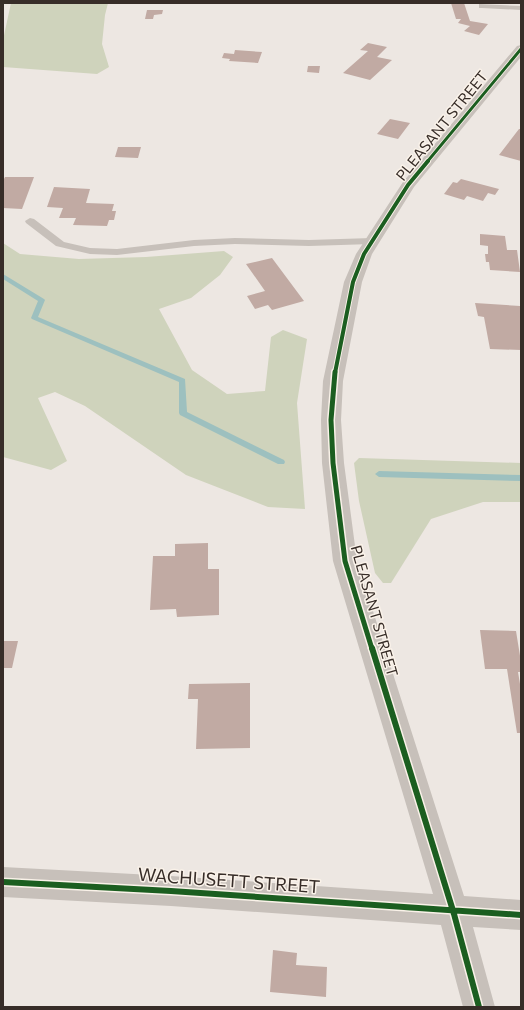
<svg xmlns="http://www.w3.org/2000/svg" width="524" height="1010" font-family="Commissioner,sans-serif">
  <rect width="100%" height="100%" fill="#ede7e2"/>
  <!-- green -->
  <path fill="#cfd3bc" d="M 11,3 L 108,3 L 105,15 L 102,44 L 109,67 L 97,74 L 3,67 L 3,40 Z
    M 3,243 L 20,254 L 79,259 L 146,257 L 224,251 L 233,257 L 220,275 L 191,298 L 159,309 L 192,370 L 227,394 L 265,391 L 271,337 L 283,330 L 307,339 L 297,403 L 305,509 L 268,507 L 186,475 L 85,406 L 55,392 L 38,398 L 67,461 L 51,470 L 3,457 Z
    M 359,458 L 521,463 L 521,502 L 483,502 L 431,519 L 391,583 L 383,583 L 375,573 L 359,501 L 354,463 Z"/>
  <g fill="none" stroke-linecap="round" stroke-linejoin="round">
    <!-- stream -->
    <path fill="#9dc0bf" fill-rule="evenodd" d="M 3,274 L 44,299 L 45,300 L 38,317 L 185,379 L 187,412 L 284,460 L 285,462 L 284,464 L 278,464 L 180,415 L 179,413 L 179,382 L 32,319 L 31,318 L 38,301 L 3,279 Z
      M 379,471 L 521,475 L 521,481 L 379,477 L 375,474 Z"/>
  </g>
  <!-- building -->
  <path fill="#c1aaa3" d="M 451,3 L 464,3 L 470,21 L 488,24 L 479,35 L 464,31 L 470,26 L 458,23 L 461,19 L 456,19 Z
    M 147,10 L 163,10 L 162,14 L 154,15 L 153,19 L 145,19 Z
    M 368,43 L 387,47 L 377,57 L 392,60 L 370,80 L 343,73 L 368,51 L 360,50 Z
    M 235,50 L 262,52 L 258,63 L 229,61 L 230,59 L 222,58 L 224,53 L 234,54 Z
    M 308,66 L 320,66 L 319,73 L 307,72 Z
    M 390,119 L 410,123 L 398,139 L 377,134 Z
    M 519,129 L 521,129 L 521,161 L 499,155 Z
    M 118,147 L 141,147 L 138,158 L 115,157 Z
    M 5,177 L 34,177 L 22,209 L 3,208 L 3,181 Z
    M 461,179 L 499,189 L 495,195 L 488,193 L 483,201 L 467,196 L 464,200 L 444,194 L 453,182 L 457,183 Z
    M 54,187 L 90,189 L 86,203 L 114,204 L 112,211 L 116,211 L 114,220 L 109,220 L 107,226 L 73,225 L 76,218 L 59,218 L 63,208 L 47,207 Z
    M 480,234 L 505,236 L 507,250 L 517,250 L 520,272 L 490,270 L 489,262 L 486,262 L 485,254 L 488,254 L 488,246 L 480,245 Z
    M 272,258 L 304,301 L 272,310 L 268,305 L 255,309 L 247,296 L 265,291 L 246,264 Z
    M 475,303 L 520,306 L 521,350 L 490,349 L 484,317 L 478,316 Z
    M 208,543 L 208,569 L 219,569 L 219,615 L 177,617 L 176,609 L 150,610 L 153,556 L 175,556 L 175,544 Z
    M 480,630 L 516,631 L 521,662 L 521,672 L 518,672 L 521,690 L 521,733 L 517,733 L 507,669 L 485,669 Z
    M 3,641 L 18,641 L 12,668 L 3,668 Z
    M 250,683 L 250,748 L 196,749 L 198,699 L 188,699 L 189,684 Z
    M 273,950 L 297,953 L 296,965 L 327,967 L 326,997 L 270,992 Z"/>
  <g fill="none" stroke-linecap="round" stroke-linejoin="round">
    <!-- service -->
    <path fill="#c7c0ba" fill-rule="evenodd" d="M 479,4 L 521,6 L 521,10 L 482,8 L 479,8 Z
      M 30,218 L 34,219 L 64,242 L 90,248 L 117,249 L 194,240 L 235,238 L 309,240 L 372,238 L 378,241 L 372,244 L 309,246 L 235,244 L 194,246 L 117,255 L 90,254 L 56,246 L 26,223 L 25,221 Z"/>
    <!-- tertiary -->
    <path fill="#c7c0ba" fill-rule="evenodd" d="M 521,45 L 521,57 L 414,187 L 372,254 L 362,282 L 343,381 L 341,420 L 344,463 L 357,561 L 464,896 L 521,900 L 521,930 L 473,927 L 495,1007 L 463,1007 L 441,925 L 171,906 L 3,897 L 3,867 L 171,876 L 433,894 L 333,561 L 322,463 L 321,420 L 323,381 L 344,282 L 356,254 L 403,182 L 517,46 Z"/>
    <!-- cycleway-far3 casing -->
    <g stroke="#faf2e9" stroke-width="4.5">
      <path id="cycleway-far3" d="M 427,162 L 521,49"/>
    </g>
    <!-- cycleway-far2 casing -->
    <g stroke="#faf2e9" stroke-width="6">
      <path id="cycleway-far2" d="M 335,373 L 353,282 L 364,254 L 408,185 L 428,161"/>
    </g>
    <!-- cycleway-far1 casing -->
    <g stroke="#faf2e9" stroke-width="8">
      <path id="cycleway-far1" d="M 335,372 L 331,420 L 333,463 L 345,561 L 372,649"/>
    </g>
    <!-- cycleway casing -->
    <g stroke="#faf2e9" stroke-width="9">
      <path id="cycleway" d="M 372,648 L 454,914 L 479,1007
        M 3,882 L 171,891 L 521,915"/>
    </g>
    <!-- cycleway-far3 -->
    <use href="#cycleway-far3" stroke="#1b5e20" stroke-width="3"/>
    <!-- cycleway-far2 -->
    <use href="#cycleway-far2" stroke="#1b5e20" stroke-width="4"/>
    <!-- cycleway-far1 -->
    <use href="#cycleway-far1" stroke="#1b5e20" stroke-width="5"/>
    <!-- cycleway -->
    <use href="#cycleway" stroke="#1b5e20" stroke-width="6"/>
  </g>
  <g text-anchor="middle" stroke-width="3" stroke-linejoin="round" paint-order="stroke">
    <!-- street labels -->
    <g font-size="15" fill="#372d28" stroke="#faf2e9">
      <text transform="translate(442 126) rotate(-51)" y="5">PLEASANT STREET</text>
      <text transform="translate(374 611) rotate(74)" y="5">PLEASANT STREET</text>
    </g>
    <!-- near-street labels -->
    <g font-size="18" fill="#372d28" stroke="#faf2e9">
      <text transform="translate(229 881) rotate(4)" y="6">WACHUSETT STREET</text>
    </g>
  </g>
  <!-- border -->
  <rect width="524" height="1010" fill="none" stroke="#372d28" stroke-width="8"/>
</svg>
